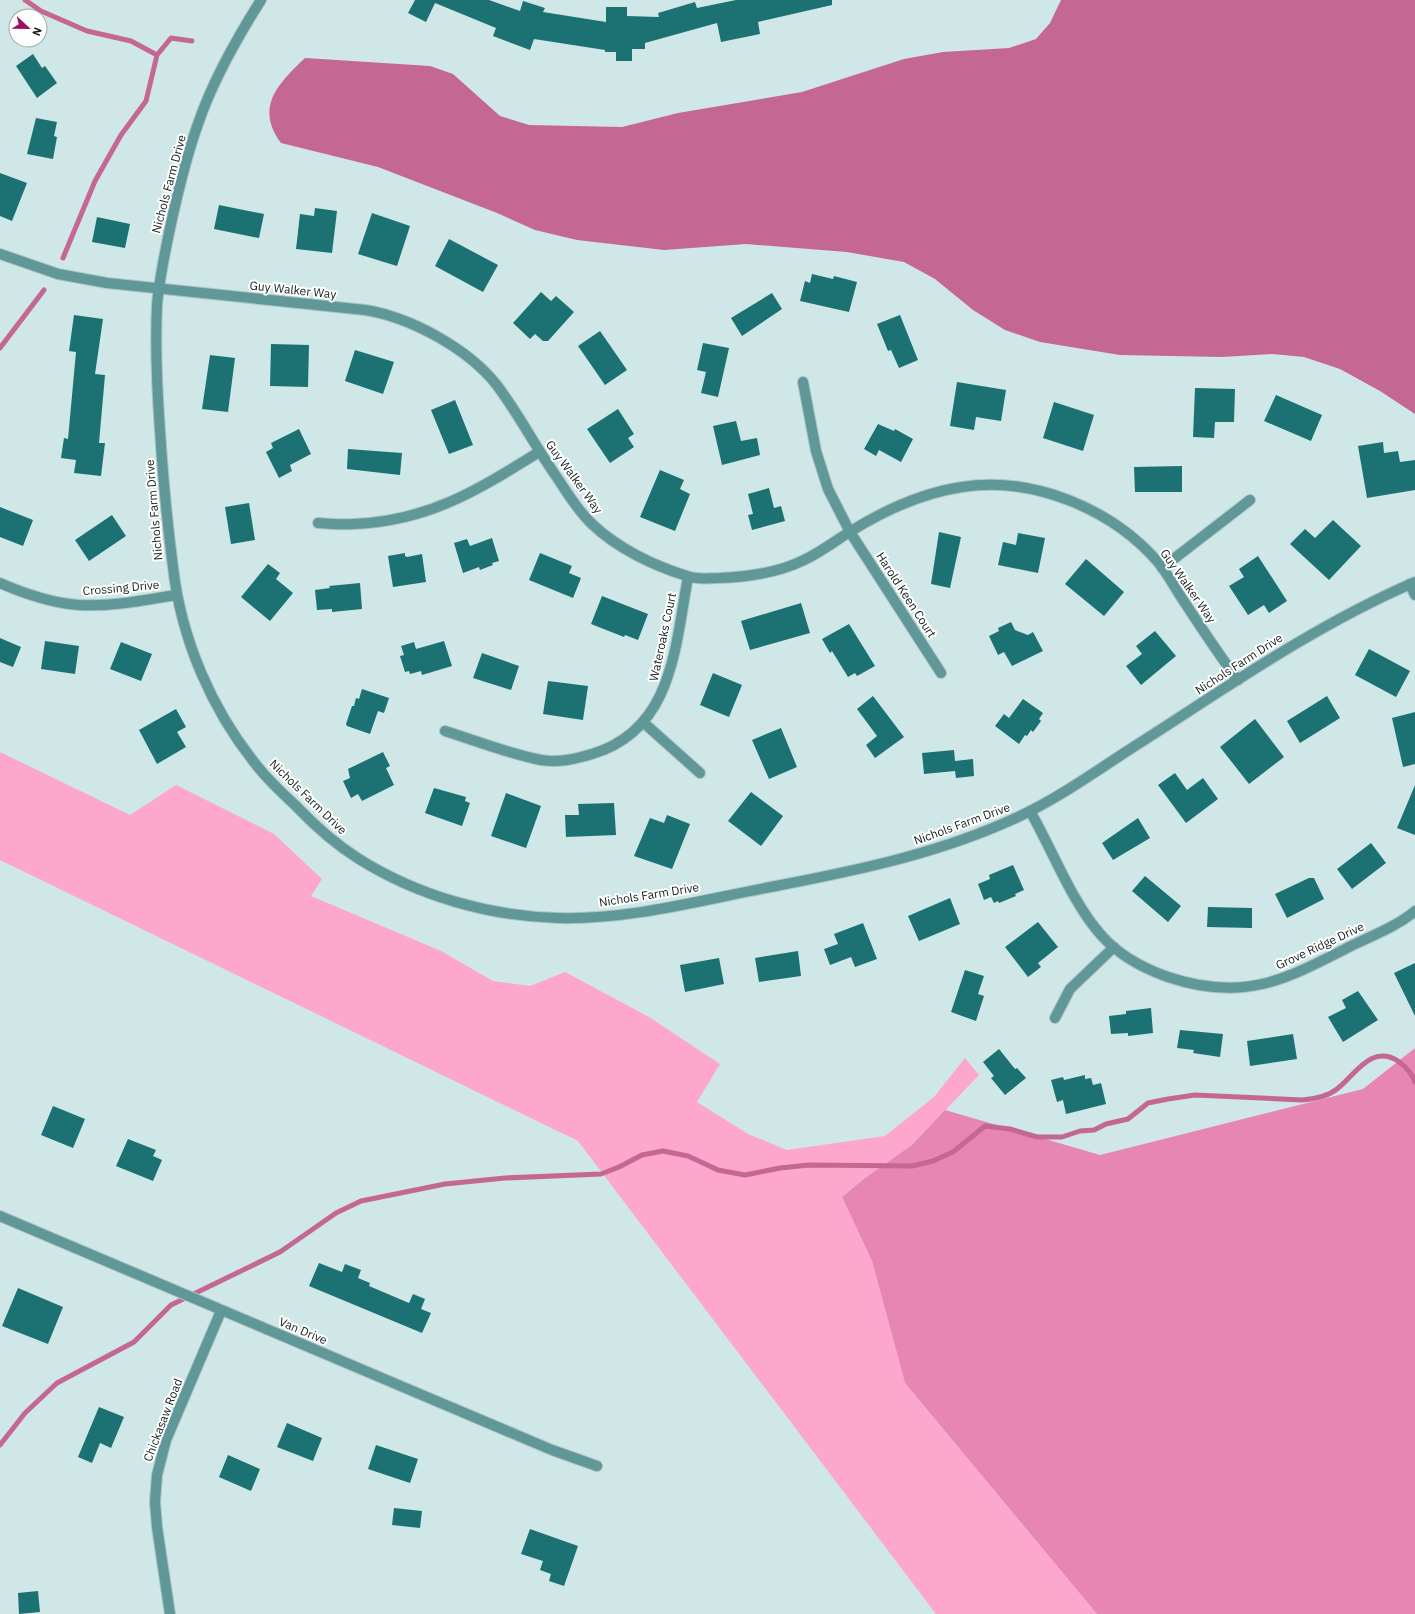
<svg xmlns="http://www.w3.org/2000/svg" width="1415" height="1614" font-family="'IBM Plex Sans',sans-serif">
  <rect width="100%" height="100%" fill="#cfe7e7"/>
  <!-- green -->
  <path fill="#fda7cc" d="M 0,752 L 130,815 L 176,785 L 274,834 L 322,879 L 311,896 L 441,951 L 493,981 L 530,986 L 565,972 L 649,1017 L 720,1064 L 697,1102 L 748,1134 L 787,1150 L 885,1136 L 934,1097 L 965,1058 L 979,1075 L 912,1145 L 865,1178 L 842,1197 L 872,1261 L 905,1383 L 1097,1614 L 936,1614 L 578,1141 L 0,860 Z"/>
  <!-- forest -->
  <path fill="#e786b2" d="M 1415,1048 L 1415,1614 L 1097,1614 L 905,1383 L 872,1261 L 842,1197 L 865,1178 L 912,1145 L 945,1110 L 1100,1155 L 1363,1089 Z"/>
  <!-- water -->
  <path fill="#c46792" d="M 1061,0 L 1415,0 L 1415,414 L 1380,391 L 1340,369 L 1304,357 L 1273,354 L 1222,357 L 1120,355 L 1040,342 L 1005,330 L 973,310 L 935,279 L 904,262 L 847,252 L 746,244 L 664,250 L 577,240 L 535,230 L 497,213 L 378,167 L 281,143 C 254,107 279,83 305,58 L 430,66 L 453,74 L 500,116 L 529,125 L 622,127 L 678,113 L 802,92 L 904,59 L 943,52 L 1009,48 L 1036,39 L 1050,23 Z"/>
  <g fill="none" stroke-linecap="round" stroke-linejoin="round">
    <!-- stream -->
    <path stroke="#c46792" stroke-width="5" d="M 25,0 L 41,11 L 87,31 L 131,41 L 157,55 L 171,38 L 192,41
      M 63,258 L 95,181 L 121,135 L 146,101 L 157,55
      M 0,348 L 44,290
      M 0,1445 L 25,1413 L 57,1383 L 134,1342 L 171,1305 L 280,1252 L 336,1213 L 361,1201 L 445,1184 L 505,1178 L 601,1174 L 619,1167 L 642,1155 L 663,1151 L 688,1156 L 718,1170 L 745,1175 L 780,1168 L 809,1165 L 912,1166 L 933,1161 L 953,1152 L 985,1126 L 1010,1129 L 1037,1137 L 1062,1137 L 1080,1131 L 1094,1130 L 1106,1124 L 1128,1119 L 1148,1103 L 1168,1099 L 1195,1095 L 1302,1100 C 1315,1099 1327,1097 1337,1089 C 1355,1075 1371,1044 1398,1061 C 1406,1067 1412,1073 1415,1082"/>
  </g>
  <!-- building -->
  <path fill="#1c7173" d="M 415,0 L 489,0 L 520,11 L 523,1 L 545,8 L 543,12 L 606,22 L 606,7 L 627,7 L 627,16 L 659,17 L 658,13 L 695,2 L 697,8 L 736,0 L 832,0 L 832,5 L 758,22 L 760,34 L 721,42 L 717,23 L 645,43 L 645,49 L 632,49 L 632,61 L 616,61 L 616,52 L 605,52 L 605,50 L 534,39 L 530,50 L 493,36 L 496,28 L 435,3 L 426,22 L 408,13 Z
    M 33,54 L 42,68 L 45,66 L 57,83 L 37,98 L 16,66 Z
    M 36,118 L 57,122 L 54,136 L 57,137 L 53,159 L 27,154 Z
    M 0,173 L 27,183 L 12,221 L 0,216 Z
    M 219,205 L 264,214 L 259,238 L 214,229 Z
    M 315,208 L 337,211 L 332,253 L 296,249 L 300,214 L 314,216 Z
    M 372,213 L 410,226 L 397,266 L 358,254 Z
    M 97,217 L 130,224 L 125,248 L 92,242 Z
    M 449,239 L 498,265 L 483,292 L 435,266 Z
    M 812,274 L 833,279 L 834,276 L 857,282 L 849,312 L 800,301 L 805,281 L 810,283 Z
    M 541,292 L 551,301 L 556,296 L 574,312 L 548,341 L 543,341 L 535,334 L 530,339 L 513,323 Z
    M 772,293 L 782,309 L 742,336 L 731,318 Z
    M 74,315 L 103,319 L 95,374 L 105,375 L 99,443 L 105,443 L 101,476 L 74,473 L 76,460 L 61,458 L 64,438 L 68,439 L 76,352 L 69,351 Z
    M 900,315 L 918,360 L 899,368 L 891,350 L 888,351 L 877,324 Z
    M 600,331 L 627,370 L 605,385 L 578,346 Z
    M 703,343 L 729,348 L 718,397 L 701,393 L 706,372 L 697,370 Z
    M 271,344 L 309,345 L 308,387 L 270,386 Z
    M 355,350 L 394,362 L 383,394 L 345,381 Z
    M 210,355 L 235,358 L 228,412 L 202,409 Z
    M 957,382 L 1006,390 L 1001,421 L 976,417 L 974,430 L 950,426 Z
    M 1195,388 L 1235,389 L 1234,422 L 1215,422 L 1214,438 L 1193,437 Z
    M 1276,395 L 1322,415 L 1311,441 L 1264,421 Z
    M 455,400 L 473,445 L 449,454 L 431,410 Z
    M 1054,402 L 1094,415 L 1083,451 L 1043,438 Z
    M 618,409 L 634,434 L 628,438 L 634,447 L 610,463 L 587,429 Z
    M 736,421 L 741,441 L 757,438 L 760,455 L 722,465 L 713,426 Z
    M 878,424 L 894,431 L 895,429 L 913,439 L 901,462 L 879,450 L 876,456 L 864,449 Z
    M 299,429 L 311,454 L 290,465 L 292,471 L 279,478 L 266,452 L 273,448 L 271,443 Z
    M 1383,442 L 1384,453 L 1398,451 L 1400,462 L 1415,460 L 1415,490 L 1367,498 L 1358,446 Z
    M 348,449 L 402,453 L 400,475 L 347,469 Z
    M 1182,466 L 1182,492 L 1135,492 L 1134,467 Z
    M 660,470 L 684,480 L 680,489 L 690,494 L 675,531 L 640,517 Z
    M 769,488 L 774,508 L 781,506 L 785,521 L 752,530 L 748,515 L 753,514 L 748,494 Z
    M 249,503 L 255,540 L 231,544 L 225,507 Z
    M 0,507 L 33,520 L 23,546 L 0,537 Z
    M 112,515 L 126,536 L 89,561 L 75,540 Z
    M 1333,520 L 1361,546 L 1329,580 L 1290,544 L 1305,529 L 1315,538 Z
    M 939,532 L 961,537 L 950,588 L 931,584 Z
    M 1018,533 L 1045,538 L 1038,573 L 998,565 L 1003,542 L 1016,545 Z
    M 492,538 L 499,561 L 492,563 L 493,565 L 480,570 L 479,567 L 463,573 L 454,543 L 467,539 L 470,546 Z
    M 405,553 L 405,556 L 407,557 L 422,554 L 426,582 L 393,587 L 388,556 Z
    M 540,553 L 572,566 L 569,573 L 581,578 L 573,598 L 529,580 Z
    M 1258,556 L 1287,601 L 1269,613 L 1264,605 L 1248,615 L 1229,586 L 1244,577 L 1239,569 Z
    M 1086,559 L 1124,592 L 1104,616 L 1065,584 Z
    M 268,564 L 280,573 L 276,579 L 293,593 L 270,621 L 241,597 Z
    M 360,583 L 362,609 L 332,612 L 332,609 L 317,610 L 315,590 L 330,588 L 329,586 Z
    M 602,596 L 648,614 L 638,640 L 625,635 L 624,637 L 591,624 Z
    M 801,603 L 810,633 L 750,650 L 741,621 Z
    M 1011,622 L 1015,630 L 1028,635 L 1033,632 L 1043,651 L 1012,666 L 1004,652 L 998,655 L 989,636 L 999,631 L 998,628 Z
    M 849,624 L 875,666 L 857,676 L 855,673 L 848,677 L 832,651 L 830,653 L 822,639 Z
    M 1155,631 L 1176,656 L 1141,685 L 1126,666 L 1142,654 L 1136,646 Z
    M 0,638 L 21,647 L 13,667 L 0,662 Z
    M 45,641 L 79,646 L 75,674 L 41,669 Z
    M 444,641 L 452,666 L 422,675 L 421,671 L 410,674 L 409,671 L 405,672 L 400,656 L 404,655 L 401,646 L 414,642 L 416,649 Z
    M 121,642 L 152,654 L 141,681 L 110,669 Z
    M 1369,649 L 1410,671 L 1396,697 L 1355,675 Z
    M 482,653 L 519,666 L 511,690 L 473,678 Z
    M 713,673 L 742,685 L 729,717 L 700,705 Z
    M 548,681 L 588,686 L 583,720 L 543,714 Z
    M 362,689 L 389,698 L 384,713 L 378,711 L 370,734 L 347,726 L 346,724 L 352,706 L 354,706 L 356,698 L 359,699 Z
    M 873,696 L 904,737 L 875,758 L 866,745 L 877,736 L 857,709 Z
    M 1327,696 L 1340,718 L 1300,743 L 1287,721 Z
    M 1023,699 L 1043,713 L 1039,719 L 1041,721 L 1033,732 L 1031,730 L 1027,736 L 1025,735 L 1019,744 L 995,726 L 1004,714 L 1009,718 Z
    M 176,709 L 186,727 L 177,732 L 186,747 L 157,764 L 139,730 Z
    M 1415,712 L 1415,764 L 1403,767 L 1392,718 Z
    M 1255,719 L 1284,757 L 1249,784 L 1220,747 Z
    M 781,728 L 797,767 L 769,779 L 752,740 Z
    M 954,750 L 955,761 L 973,759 L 974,776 L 956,778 L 955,771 L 924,774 L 922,753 Z
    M 383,752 L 390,766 L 386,768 L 394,785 L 362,801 L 358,794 L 351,798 L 343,781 L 350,778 L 348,769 Z
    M 1175,773 L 1187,790 L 1203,778 L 1218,799 L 1186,823 L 1158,785 Z
    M 1415,785 L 1415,835 L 1397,828 Z
    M 434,788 L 466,797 L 465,801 L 470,803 L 462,826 L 425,813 Z
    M 751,792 L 783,816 L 761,846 L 728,821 Z
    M 506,793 L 541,806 L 526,848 L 491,836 Z
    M 614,803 L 616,835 L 566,837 L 565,815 L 579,815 L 578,804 Z
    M 667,815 L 690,824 L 672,869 L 634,856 L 650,818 L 664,823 Z
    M 1138,818 L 1150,838 L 1113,860 L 1102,843 Z
    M 1371,843 L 1386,863 L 1352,889 L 1337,869 Z
    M 1013,865 L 1024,890 L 1015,894 L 1016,896 L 999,903 L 998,901 L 994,903 L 991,897 L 984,900 L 978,884 L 990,879 L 989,875 Z
    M 1145,876 L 1181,906 L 1168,922 L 1132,891 Z
    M 1309,878 L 1314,878 L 1324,899 L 1287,918 L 1275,894 Z
    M 950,898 L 960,924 L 919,941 L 908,916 Z
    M 1208,907 L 1252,908 L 1252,928 L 1207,927 Z
    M 1038,922 L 1058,947 L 1038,963 L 1041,967 L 1028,977 L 1005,947 Z
    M 863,923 L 877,959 L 855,967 L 851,957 L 830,965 L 824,949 L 838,944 L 834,934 Z
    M 798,951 L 801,976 L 759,982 L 755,958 Z
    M 719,958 L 724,984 L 685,992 L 680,965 Z
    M 1415,963 L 1415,1016 L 1394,973 Z
    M 965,970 L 984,976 L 978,994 L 984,996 L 976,1021 L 951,1012 Z
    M 1358,991 L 1378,1020 L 1343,1042 L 1328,1017 L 1346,1008 L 1342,1000 Z
    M 1151,1008 L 1153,1033 L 1128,1036 L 1128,1033 L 1111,1034 L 1109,1016 L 1126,1014 L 1126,1011 Z
    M 1180,1030 L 1223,1034 L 1220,1057 L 1193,1053 L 1194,1050 L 1177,1048 Z
    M 1293,1034 L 1297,1059 L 1250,1066 L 1247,1041 Z
    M 999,1049 L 1015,1069 L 1017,1068 L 1026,1078 L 1005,1095 L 991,1078 L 994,1076 L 983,1062 Z
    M 1085,1075 L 1085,1079 L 1091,1078 L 1093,1085 L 1101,1083 L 1106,1104 L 1066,1114 L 1063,1100 L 1057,1102 L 1051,1080 L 1063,1077 L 1064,1080 Z
    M 53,1106 L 85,1119 L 73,1148 L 41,1135 Z
    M 128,1139 L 156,1150 L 153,1156 L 162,1160 L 153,1181 L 116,1166 Z
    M 319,1263 L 342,1272 L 345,1264 L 361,1270 L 358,1278 L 370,1283 L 369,1286 L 409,1303 L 413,1294 L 425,1299 L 421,1309 L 431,1313 L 422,1333 L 309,1286 Z
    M 18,1288 L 63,1307 L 48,1344 L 2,1326 Z
    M 99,1407 L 124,1417 L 111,1448 L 100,1443 L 92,1463 L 78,1457 Z
    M 287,1423 L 322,1438 L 313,1461 L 277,1447 Z
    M 376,1445 L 418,1459 L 410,1483 L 368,1469 Z
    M 228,1455 L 260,1469 L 251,1491 L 219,1477 Z
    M 394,1508 L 422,1511 L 420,1528 L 392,1525 Z
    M 530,1529 L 578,1546 L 564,1586 L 549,1581 L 551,1574 L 540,1570 L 543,1561 L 521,1554 Z
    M 38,1591 L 40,1612 L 19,1614 L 18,1593 Z"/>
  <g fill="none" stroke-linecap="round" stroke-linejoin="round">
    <!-- minor casing -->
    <g stroke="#aec3c3" stroke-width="12">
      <path id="minor" d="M 0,254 L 58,274 L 107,283 L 365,310 C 410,317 467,348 496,384 C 518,413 535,446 556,476 C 567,492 577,510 592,524 C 617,548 654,566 687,576 C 697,580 709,578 719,578 C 748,577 778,573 804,560 C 821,552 835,541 851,531 C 885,510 922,493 962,487 C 1032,476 1111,508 1158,562 C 1168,574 1176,590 1185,603 C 1202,629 1219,655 1238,680
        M 803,382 L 816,451 L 828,489 L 850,532 L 941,673
        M 318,523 C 330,524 342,525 354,524 C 429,521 478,490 539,452
        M 1162,568 L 1250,500
        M 0,583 C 25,594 52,603 79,605 C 111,607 145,600 176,595
        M 1410,584 L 1415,595
        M 644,723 L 700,773
        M 445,731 C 477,741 509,754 541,760 C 559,763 575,759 592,754 C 673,730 675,647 688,577
        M 1030,811 C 1052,849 1073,905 1102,936 C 1119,955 1145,969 1168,977 C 1243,1002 1283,981 1349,947 C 1371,936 1396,927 1415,911
        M 1055,1018 L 1070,989 L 1114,947
        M 0,1216 L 396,1384 L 552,1450 L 597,1466
        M 170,1614 L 157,1527 L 155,1502 L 157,1475 L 166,1440 L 221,1311"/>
    </g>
    <!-- tertiary casing -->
    <g stroke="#aec3c3" stroke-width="12">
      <path id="tertiary" d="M 261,0 C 237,38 214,78 199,121 C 186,157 177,195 169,233 C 164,257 159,281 157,305 C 155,347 157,389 160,431 C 163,477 167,522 173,567 C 181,639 212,711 258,767 C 269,781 282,793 295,805 C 314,825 335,844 359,859 C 418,896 489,916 558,918 C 631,920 705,899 776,886 C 859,870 941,853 1018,817 C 1059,798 1096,771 1135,746 C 1226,688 1315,625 1415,582"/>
    </g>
    <!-- minor -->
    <use href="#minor" stroke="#609798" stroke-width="10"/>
    <!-- tertiary -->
    <use href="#tertiary" stroke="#609798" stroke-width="10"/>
  </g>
  <g text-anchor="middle" stroke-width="4" stroke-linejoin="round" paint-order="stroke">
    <!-- street labels -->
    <g font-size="12" fill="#151e1e" stroke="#fff">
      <text transform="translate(169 184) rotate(-75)" y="4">Nichols Farm Drive</text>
      <text transform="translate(293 290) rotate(6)" y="4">Guy Walker Way</text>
      <text transform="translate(574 477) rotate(54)" y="4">Guy Walker Way</text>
      <text transform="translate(154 510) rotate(-95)" y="4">Nichols Farm Drive</text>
      <text transform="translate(1188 586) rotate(55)" y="4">Guy Walker Way</text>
      <text transform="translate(121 588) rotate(-5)" y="4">Crossing Drive</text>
      <text transform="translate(906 595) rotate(57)" y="4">Harold Keen Court</text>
      <text transform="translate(663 637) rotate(-78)" y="4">Wateroaks Court</text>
      <text transform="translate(1239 664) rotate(-33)" y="4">Nichols Farm Drive</text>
      <text transform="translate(308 797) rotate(44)" y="4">Nichols Farm Drive</text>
      <text transform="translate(962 824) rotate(-20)" y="4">Nichols Farm Drive</text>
      <text transform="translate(649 895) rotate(-9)" y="4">Nichols Farm Drive</text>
      <text transform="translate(1320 946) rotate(-25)" y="4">Grove Ridge Drive</text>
      <text transform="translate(303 1331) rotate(23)" y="4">Van Drive</text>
      <text transform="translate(163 1420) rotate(-69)" y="4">Chickasaw Road</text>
    </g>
  </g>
  <!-- north arrow -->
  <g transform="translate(28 28) rotate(112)"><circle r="19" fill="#ffffff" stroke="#a1a5a5"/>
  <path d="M0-3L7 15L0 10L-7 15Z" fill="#9b1162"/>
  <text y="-6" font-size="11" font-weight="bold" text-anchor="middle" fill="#151e1e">N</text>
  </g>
</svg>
